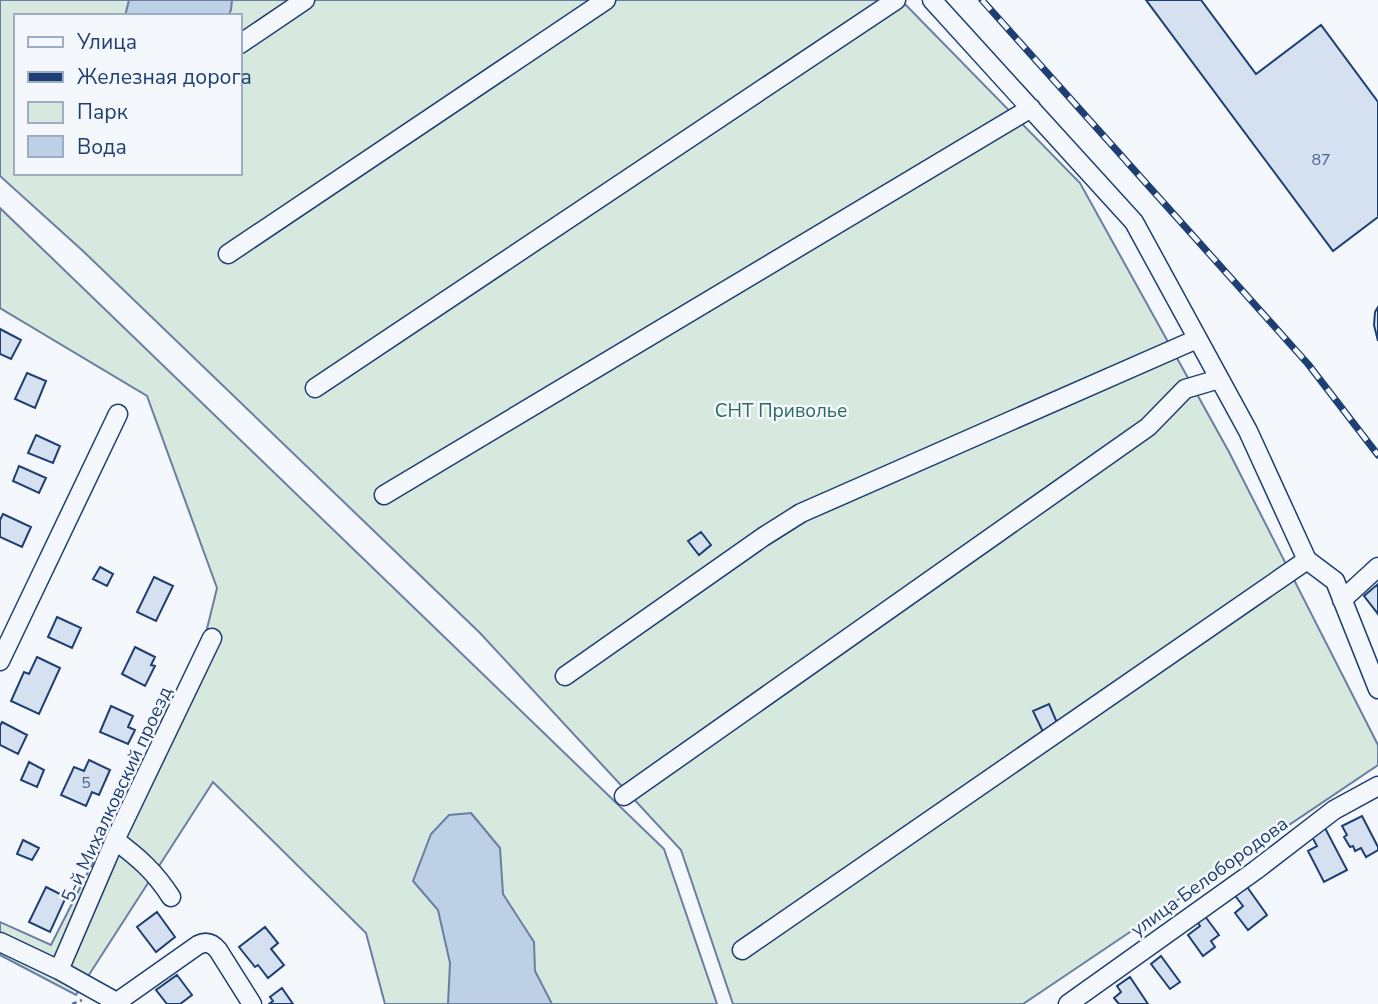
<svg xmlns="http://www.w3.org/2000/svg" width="1378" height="1004" font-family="'Nunito Sans',sans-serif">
  <rect width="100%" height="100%" fill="#f4f7fb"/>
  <!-- green -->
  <path fill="#d7e8df" stroke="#687fa3" stroke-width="2" fill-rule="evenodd" d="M 0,0 L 901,0 L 1080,183 L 1229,452 L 1378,745 L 1378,765 L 1023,1004 L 733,1004 L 681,850 L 480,633 L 83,251 L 0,176 ZM 16,16 L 240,16 L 240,173 L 16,173 Z
    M 0,208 L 664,849 L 717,1004 L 385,1004 L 366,933 L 213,782 L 76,995 L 0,955 L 0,922 L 51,945 L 203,645 L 217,588 L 147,396 L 0,308 Z"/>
  <!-- water -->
  <path fill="#bed0e5" stroke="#687fa3" stroke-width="2" d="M 129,0 L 232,0 L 231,10 L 228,16 L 125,16 Z
    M 471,813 L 500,848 L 503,894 L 534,942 L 535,971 L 552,1004 L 448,1004 L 450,963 L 438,910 L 413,881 L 431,834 L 449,815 Z"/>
  <!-- building -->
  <path fill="#d5e0f0" stroke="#1d3f73" stroke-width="2" d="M 1146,0 L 1201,0 L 1256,74 L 1321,25 L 1378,102 L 1378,217 L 1333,251 Z
    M 1378,307 L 1378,341 L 1374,325 L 1375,312 Z
    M 0,329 L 21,340 L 11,359 L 0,354 Z
    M 27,373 L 46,381 L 35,408 L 15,399 Z
    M 36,435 L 60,446 L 53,463 L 28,453 Z
    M 19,466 L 46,478 L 39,493 L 13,481 Z
    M 3,514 L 31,527 L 22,547 L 0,537 L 0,520 Z
    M 701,532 L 711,545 L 699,555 L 688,541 Z
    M 100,567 L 113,574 L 107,586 L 93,579 Z
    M 154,577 L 173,586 L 156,621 L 137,612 Z
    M 1378,584 L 1378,614 L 1364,596 Z
    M 57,617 L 81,628 L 72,648 L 48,637 Z
    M 135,647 L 155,657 L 151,665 L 155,666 L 145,686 L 122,674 Z
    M 37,657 L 60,668 L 39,714 L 11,701 L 24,672 L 29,674 Z
    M 1049,704 L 1058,725 L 1043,732 L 1033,711 Z
    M 111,706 L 133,716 L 128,727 L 135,730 L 128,744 L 100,732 Z
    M 2,722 L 27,735 L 18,754 L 0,745 L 0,726 Z
    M 89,760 L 110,770 L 99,795 L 92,792 L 86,806 L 61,795 L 74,767 L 84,771 Z
    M 29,762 L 44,770 L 37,787 L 21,780 Z
    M 1362,816 L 1378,847 L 1378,850 L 1366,857 L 1361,848 L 1355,851 L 1353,846 L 1350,847 L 1344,837 L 1347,835 L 1342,826 Z
    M 1325,828 L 1347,870 L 1324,882 L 1308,851 L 1317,846 L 1311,835 Z
    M 23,840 L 39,848 L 32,860 L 17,854 Z
    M 1245,884 L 1267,915 L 1248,930 L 1235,913 L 1243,906 L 1233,893 Z
    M 46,887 L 66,897 L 50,932 L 29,922 Z
    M 157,912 L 175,937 L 156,952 L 137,927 Z
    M 1204,915 L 1219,935 L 1211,941 L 1215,947 L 1203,956 L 1188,935 L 1200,926 L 1197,921 Z
    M 265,927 L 278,943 L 271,949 L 284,965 L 268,978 L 258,965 L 255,967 L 239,947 Z
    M 1161,956 L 1180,982 L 1170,989 L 1151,964 Z
    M 177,975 L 192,995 L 180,1004 L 167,1004 L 156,990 Z
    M 1130,977 L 1148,1004 L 1119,1004 L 1114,998 L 1121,992 L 1117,986 Z
    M 282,988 L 293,1004 L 269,1004 L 273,1001 L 270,997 Z"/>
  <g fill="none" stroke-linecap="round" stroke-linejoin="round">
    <!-- minor casing -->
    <g stroke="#1d3f73" stroke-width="21">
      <path id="minor" d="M 932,0 L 1134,222 L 1248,431 L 1307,560 L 1335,581 L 1378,689
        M 240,44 L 305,0
        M 228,254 L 606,0
        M 315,388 L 896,0
        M 384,495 L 1031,108
        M 1342,600 L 1378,567
        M 0,661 L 118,414
        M 565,676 L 763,537 L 801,513 L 1197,339
        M 624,796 L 1148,427 L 1185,389 L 1219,379
        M 115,840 C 139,858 155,872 171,897
        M 0,942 L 59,970 L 120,1004
        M 742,950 L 1307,560
        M 59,970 L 115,840 L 212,638
        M 117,1002 L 198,945 C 206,941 212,943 218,950 L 252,1004
        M 1068,1004 L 1256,870 L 1334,810 L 1378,786"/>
    </g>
    <!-- path -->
    <path stroke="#5e769c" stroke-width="2.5" stroke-dasharray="5 3.5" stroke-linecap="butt" d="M 72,1004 L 82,1000"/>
    <!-- minor -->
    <use href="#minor" stroke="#f4f7fb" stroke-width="18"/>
    <!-- rail casing -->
    <g stroke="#1d3f73" stroke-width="7">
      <path id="rail" d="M 982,0 L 1308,364 L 1378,455"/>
    </g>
    <!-- rail -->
    <use href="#rail" stroke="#f4f7fb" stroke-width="4.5" stroke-dasharray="13" stroke-linecap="butt"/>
  </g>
  <g text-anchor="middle" stroke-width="5" stroke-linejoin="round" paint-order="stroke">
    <!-- number labels -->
    <g font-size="16" fill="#4b6792">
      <text x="1321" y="165">87</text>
      <text x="86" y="788">5</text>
    </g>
    <!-- park labels -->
    <g font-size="19" fill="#2c6c60" stroke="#f4f7fb">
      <text x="781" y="417">СНТ Приволье</text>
    </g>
    <!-- street labels -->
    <g font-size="19" fill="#1d3f73" stroke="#f4f7fb">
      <text transform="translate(116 794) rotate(-65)" y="7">5-й Михалковский проезд</text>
      <text transform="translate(1209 876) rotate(-36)" y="7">улица Белобородова</text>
    </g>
  </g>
  <!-- legend -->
  <rect x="14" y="14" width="228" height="161" fill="#f4f7fb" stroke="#9eadc5" stroke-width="2"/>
  <rect x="28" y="37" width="35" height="10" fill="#f4f7fb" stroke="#9eadc5" stroke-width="2"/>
  <text x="77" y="49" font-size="21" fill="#1d3f73">Улица</text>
  <rect x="28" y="72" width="35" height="10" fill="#1d3f73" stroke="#9eadc5" stroke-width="2"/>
  <text x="77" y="84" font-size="21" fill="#1d3f73">Железная дорога</text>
  <rect x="28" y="102" width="35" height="21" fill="#d7e8df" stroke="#9eadc5" stroke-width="2"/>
  <text x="77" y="119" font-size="21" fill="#1d3f73">Парк</text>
  <rect x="28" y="136" width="35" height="21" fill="#bed0e5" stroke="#9eadc5" stroke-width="2"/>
  <text x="77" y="154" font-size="21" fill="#1d3f73">Вода</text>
</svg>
